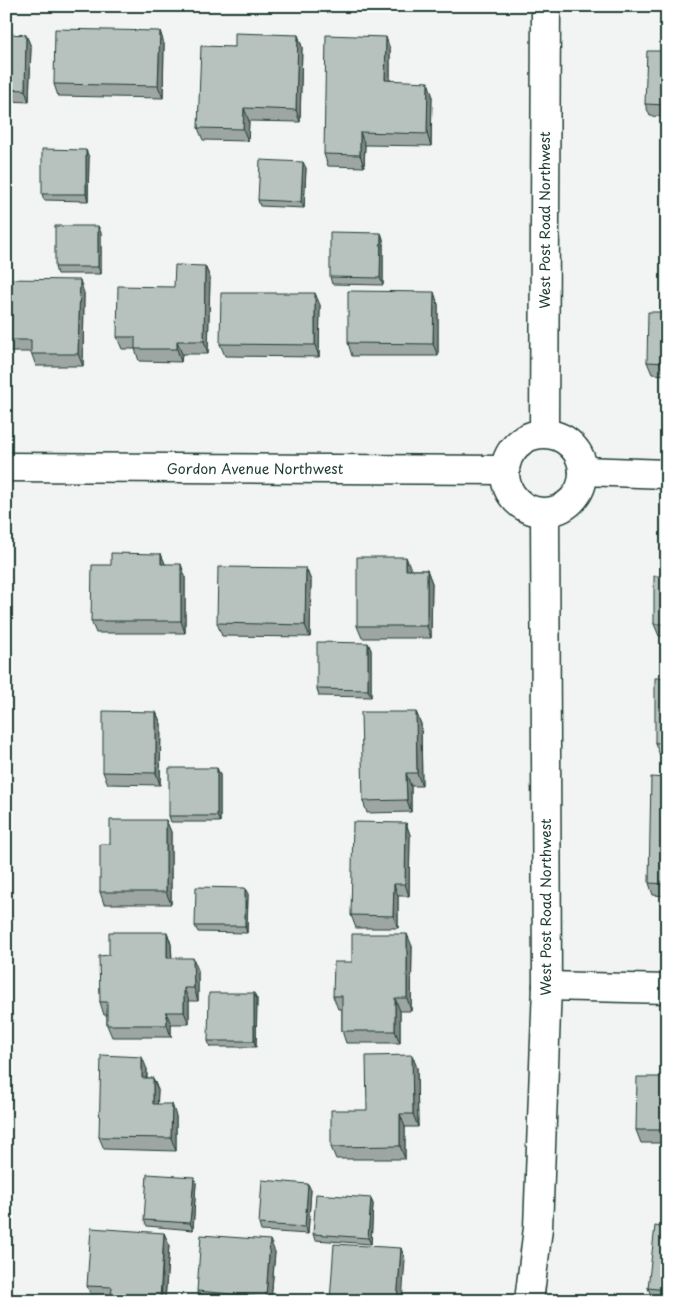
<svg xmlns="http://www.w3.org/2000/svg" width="673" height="1307" font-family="'Playpen Sans',sans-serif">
  <rect width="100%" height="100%" fill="#f2f3f3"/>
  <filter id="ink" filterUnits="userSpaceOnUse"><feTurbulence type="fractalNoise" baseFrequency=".02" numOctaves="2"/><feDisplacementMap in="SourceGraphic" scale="10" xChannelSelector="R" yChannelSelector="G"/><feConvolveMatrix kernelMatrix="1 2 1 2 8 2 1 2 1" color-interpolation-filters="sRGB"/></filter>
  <g filter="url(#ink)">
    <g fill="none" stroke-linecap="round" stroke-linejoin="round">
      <!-- street casing -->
      <g stroke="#1f3d34" stroke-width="31">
        <path id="street" d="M 6,467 L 505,470
          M 583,471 L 667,474
          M 547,986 L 667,989"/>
      </g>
      <!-- secondary casing -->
      <g stroke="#1f3d34" stroke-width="31">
        <path id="secondary" d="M 544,434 L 546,6
          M505 473a39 39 0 1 1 78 0a39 39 0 1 1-78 0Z
          M 529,1301 L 538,1228 L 547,986 L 545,512"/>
      </g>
      <!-- street -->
      <use href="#street" stroke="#fff" stroke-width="28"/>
      <!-- secondary -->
      <use href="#secondary" stroke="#fff" stroke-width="28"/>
    </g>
    <!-- wall -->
    <path fill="#9da6a3" stroke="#1f3d34" d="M 160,31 L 164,44 L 163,98 L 58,96 L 54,84 Z
      M 6,34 L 26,35 L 31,47 L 29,102 L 6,101 Z
      M 298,35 L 302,47 L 300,122 L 249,121 L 248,141 L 203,140 L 198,128 L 235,47 Z
      M 390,49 L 390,80 L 432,94 L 431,146 L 365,145 L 364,167 L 328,166 L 324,154 Z
      M 667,51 L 667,117 L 650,116 L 645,104 Z
      M 89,157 L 88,201 L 44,200 L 42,194 Z
      M 306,168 L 304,208 L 260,206 L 258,200 Z
      M 98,226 L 101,233 L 101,274 L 57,274 L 55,267 Z
      M 381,233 L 383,239 L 383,285 L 332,284 L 330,277 Z
      M 205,266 L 210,278 L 208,354 L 182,354 L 181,362 L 139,361 L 135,349 L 122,349 L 117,337 L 174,287 Z
      M 6,279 L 84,293 L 83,366 L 36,366 L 31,352 L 6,352 Z
      M 438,304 L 438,356 L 352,356 L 348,343 Z
      M 320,305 L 319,357 L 225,356 L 220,344 Z
      M 667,312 L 667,375 L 652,374 L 647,362 Z
      M 667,550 L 667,649 L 665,644 L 665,636 L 659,636 L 654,624 L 665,576 Z
      M 161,554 L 165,564 L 185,576 L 185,633 L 96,633 L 91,621 L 111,565 Z
      M 306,568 L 311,581 L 310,637 L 222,636 L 217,623 Z
      M 411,569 L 411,570 L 427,570 L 432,583 L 431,638 L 362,638 L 357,626 Z
      M 368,643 L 371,650 L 371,697 L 319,696 L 317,689 Z
      M 667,678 L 667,755 L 660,755 L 655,743 Z
      M 156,712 L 161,724 L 160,785 L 108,784 L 103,772 Z
      M 416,712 L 421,724 L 422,786 L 411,786 L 411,812 L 367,813 L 363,801 Z
      M 217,768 L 220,775 L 220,822 L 171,822 L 169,816 Z
      M 667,778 L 667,896 L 653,895 L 649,883 Z
      M 166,820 L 171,832 L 171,904 L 104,904 L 100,892 L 110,844 Z
      M 406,823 L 410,835 L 409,896 L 398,896 L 398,928 L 356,928 L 351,915 Z
      M 248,894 L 247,933 L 198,932 L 195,926 Z
      M 167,932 L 171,944 L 172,958 L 198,970 L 198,1001 L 189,1001 L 189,1024 L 171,1024 L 171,1037 L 112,1037 L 107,1025 L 107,1015 L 104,1015 L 100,1002 L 109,955 Z
      M 412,946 L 411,1011 L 400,1011 L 400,1043 L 346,1043 L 342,1031 L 342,1009 L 338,1009 L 333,996 L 352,962 Z
      M 254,993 L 257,999 L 256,1047 L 210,1047 L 208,1041 Z
      M 412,1055 L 417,1068 L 418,1127 L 405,1127 L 405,1159 L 336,1159 L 331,1147 L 367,1110 Z
      M 147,1069 L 147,1078 L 153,1078 L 158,1090 L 157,1104 L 176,1116 L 176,1151 L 104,1149 L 99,1137 Z
      M 667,1077 L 667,1143 L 641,1143 L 636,1130 Z
      M 194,1177 L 196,1183 L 193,1230 L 147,1226 L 144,1220 Z
      M 311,1190 L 308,1234 L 261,1231 L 259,1224 Z
      M 371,1198 L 373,1204 L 371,1244 L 315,1240 L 313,1234 Z
      M 667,1228 L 667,1301 L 653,1300 L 648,1288 Z
      M 164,1233 L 169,1245 L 165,1301 L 113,1301 L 112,1299 L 92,1298 L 87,1286 Z
      M 275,1252 L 271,1301 L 200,1301 L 197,1291 Z"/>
    <!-- shaded-wall -->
    <path fill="#808784" stroke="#1f3d34" d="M 160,31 L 164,44 L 163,98 L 158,86 Z
      M 26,35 L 31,47 L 29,102 L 25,90 Z
      M 298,35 L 302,47 L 300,122 L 296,110 Z
      M 386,37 L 390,49 L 390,92 L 385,80 Z
      M 428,82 L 432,94 L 431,146 L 427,134 Z
      M 244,108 L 249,121 L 248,141 L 243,129 Z
      M 360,132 L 365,145 L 364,167 L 360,155 Z
      M 86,150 L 89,157 L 88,201 L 86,194 Z
      M 303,162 L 306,168 L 304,208 L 301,202 Z
      M 98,226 L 101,233 L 101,274 L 98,267 Z
      M 381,233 L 383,239 L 383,285 L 380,278 Z
      M 205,266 L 210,278 L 208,354 L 204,341 Z
      M 80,280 L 84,293 L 83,366 L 78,354 Z
      M 434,292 L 438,304 L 438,356 L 433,344 Z
      M 315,293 L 320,305 L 319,357 L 315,345 Z
      M 177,341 L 182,354 L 181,362 L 177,349 Z
      M 161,554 L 166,566 L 161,564 Z
      M 406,557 L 411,569 L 411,583 L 406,570 Z
      M 181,564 L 185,576 L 185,633 L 181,621 Z
      M 306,568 L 311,581 L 310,637 L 305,625 Z
      M 427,570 L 432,583 L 431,638 L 427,626 Z
      M 368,643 L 371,650 L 371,697 L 368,690 Z
      M 156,712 L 161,724 L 160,785 L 156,773 Z
      M 416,712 L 421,724 L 422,786 L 417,773 Z
      M 217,768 L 220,775 L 220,822 L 217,816 Z
      M 406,773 L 411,786 L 411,812 L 407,800 Z
      M 166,820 L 171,832 L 171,904 L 166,892 Z
      M 406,823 L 410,835 L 409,896 L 405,884 Z
      M 394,884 L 398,896 L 398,928 L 393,916 Z
      M 245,888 L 248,894 L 247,933 L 245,926 Z
      M 167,932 L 171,944 L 172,970 L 167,958 Z
      M 407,934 L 412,946 L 411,1011 L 407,998 Z
      M 193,958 L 198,970 L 198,1001 L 194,988 Z
      M 184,988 L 189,1001 L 189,1024 L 184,1012 Z
      M 254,993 L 257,999 L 256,1047 L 254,1041 Z
      M 395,998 L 400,1011 L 400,1043 L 395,1031 Z
      M 166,1012 L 171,1024 L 171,1037 L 167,1025 Z
      M 412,1055 L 417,1068 L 418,1127 L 413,1114 Z
      M 142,1057 L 147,1069 L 146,1090 L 142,1078 Z
      M 153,1078 L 158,1090 L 157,1116 L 153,1104 Z
      M 172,1104 L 176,1116 L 176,1151 L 171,1138 Z
      M 400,1114 L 405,1127 L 405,1159 L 400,1146 Z
      M 194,1177 L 196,1183 L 193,1230 L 190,1223 Z
      M 308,1184 L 311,1190 L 308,1234 L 305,1227 Z
      M 371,1198 L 373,1204 L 371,1244 L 368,1238 Z
      M 164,1233 L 169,1245 L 165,1301 L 161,1301 Z
      M 270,1240 L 275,1252 L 271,1301 L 268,1301 L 266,1297 Z
      M 401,1248 L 405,1260 L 402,1301 L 397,1301 Z"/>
    <!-- building -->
    <path fill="#b7c1bd" stroke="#1f3d34" d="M 55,29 L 160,31 L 158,86 L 54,84 Z
      M 235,33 L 298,35 L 296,110 L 244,108 L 243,129 L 198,128 L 201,46 L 235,47 Z
      M 6,34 L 26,35 L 25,90 L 6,89 Z
      M 326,35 L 386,37 L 385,80 L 428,82 L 427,134 L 360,132 L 360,155 L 324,154 Z
      M 647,51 L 667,51 L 667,105 L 645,104 Z
      M 42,149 L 86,150 L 86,194 L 42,194 Z
      M 260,160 L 303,162 L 301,202 L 258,200 Z
      M 55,226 L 98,226 L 98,267 L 55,267 Z
      M 330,232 L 381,233 L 380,278 L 330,277 Z
      M 175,265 L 205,266 L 204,341 L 177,341 L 177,349 L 135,349 L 135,337 L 117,337 L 118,286 L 174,287 Z
      M 6,279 L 80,280 L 78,354 L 31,354 L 31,340 L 6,340 Z
      M 348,291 L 434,292 L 433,344 L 348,343 Z
      M 221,293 L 315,293 L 315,345 L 220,344 Z
      M 648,312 L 667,312 L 667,363 L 647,362 Z
      M 664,550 L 667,550 L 667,644 L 665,644 L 665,624 L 654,624 L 654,576 L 665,576 Z
      M 111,553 L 161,554 L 161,564 L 181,564 L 181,621 L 91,621 L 92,565 L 111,565 Z
      M 357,557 L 406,557 L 406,570 L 427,570 L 427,626 L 357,626 Z
      M 218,567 L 306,568 L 305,625 L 217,623 Z
      M 317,642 L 368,643 L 368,690 L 317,689 Z
      M 655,678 L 667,678 L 667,742 L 655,743 Z
      M 103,711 L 156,712 L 156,773 L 103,772 Z
      M 361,712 L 416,712 L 417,773 L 406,773 L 407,800 L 363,801 Z
      M 169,768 L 217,768 L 217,816 L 169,816 Z
      M 651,777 L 667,778 L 667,884 L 649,883 Z
      M 110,820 L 166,820 L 166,892 L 100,892 L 100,844 L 110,844 Z
      M 353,822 L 406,823 L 405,884 L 394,884 L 393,916 L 351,915 Z
      M 196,887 L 245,888 L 245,926 L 195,926 Z
      M 109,932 L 167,932 L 167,958 L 193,958 L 194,988 L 184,988 L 184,1012 L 166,1012 L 167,1025 L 107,1025 L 107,1002 L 100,1002 L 99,956 L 109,955 Z
      M 352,934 L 407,934 L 407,998 L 395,998 L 395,1031 L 342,1031 L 342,996 L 333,996 L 334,962 L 352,962 Z
      M 209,993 L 254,993 L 254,1041 L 208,1041 Z
      M 101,1055 L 142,1057 L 142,1078 L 153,1078 L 153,1104 L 172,1104 L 171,1138 L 99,1137 Z
      M 412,1055 L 413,1114 L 400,1114 L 400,1146 L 331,1147 L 331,1110 L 367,1110 L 366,1056 Z
      M 637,1077 L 667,1077 L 667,1130 L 636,1130 Z
      M 147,1174 L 194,1177 L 190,1223 L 144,1220 Z
      M 262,1180 L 308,1184 L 305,1227 L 259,1224 Z
      M 316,1194 L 371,1198 L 368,1238 L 313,1234 Z
      M 655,1226 L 667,1228 L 667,1290 L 648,1288 Z
      M 91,1228 L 164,1233 L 160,1300 L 111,1297 L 112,1287 L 87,1286 Z
      M 201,1235 L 270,1240 L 266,1297 L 197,1291 Z
      M 334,1244 L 401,1248 L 397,1301 L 330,1301 Z"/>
  </g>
  <g text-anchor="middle" stroke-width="4" stroke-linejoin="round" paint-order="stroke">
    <!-- street labels -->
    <g font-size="14" fill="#1f3d34" stroke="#fff">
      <text transform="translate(545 220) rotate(-90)" y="5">West Post Road Northwest</text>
      <text x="255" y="474">Gordon Avenue Northwest</text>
      <text transform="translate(546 907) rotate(-90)" y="5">West Post Road Northwest</text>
    </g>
  </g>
  <!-- margin -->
  <rect width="673" height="1307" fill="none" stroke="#fff" stroke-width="25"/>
  <rect x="12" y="12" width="648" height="1282" fill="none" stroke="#1f3d34" stroke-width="2" filter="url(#ink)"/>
</svg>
